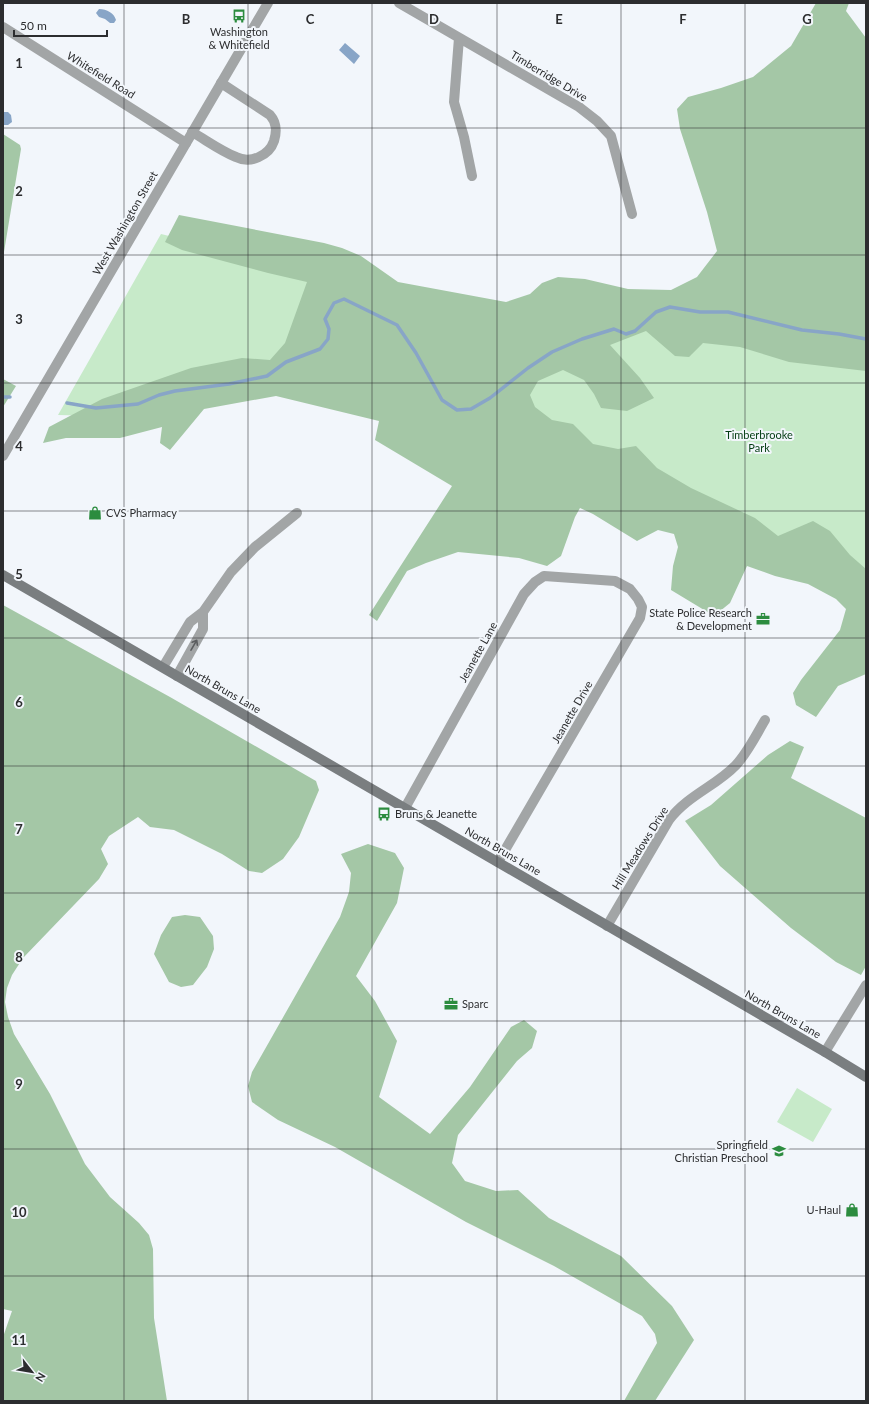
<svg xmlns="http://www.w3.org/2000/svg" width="869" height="1404" font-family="Lato,sans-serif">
  <rect width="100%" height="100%" fill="#f2f6fb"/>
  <!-- green -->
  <path fill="#c7eac9" d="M 161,234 L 349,280 L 502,315 L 641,311 L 866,358 L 866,599 L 295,382 L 98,416 L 58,415 Z
    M 797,1088 L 832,1109 L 813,1142 L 777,1122 Z"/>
  <!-- forest -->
  <path fill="#a4c7a6" d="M 816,3 L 849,3 L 846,11 L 866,38 L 866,371 L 789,362 L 740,347 L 703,343 L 689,357 L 675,356 L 646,331 L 610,345 L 640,378 L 654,398 L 627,411 L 601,408 L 594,394 L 584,380 L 563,370 L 538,381 L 530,395 L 535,407 L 552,420 L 573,424 L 593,444 L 618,449 L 636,446 L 657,468 L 691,488 L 755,518 L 778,536 L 813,521 L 830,531 L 850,555 L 866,569 L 866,674 L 838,686 L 816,717 L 796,705 L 793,693 L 801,680 L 840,630 L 846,609 L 836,599 L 808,584 L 775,576 L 747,566 L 730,603 L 714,616 L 671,590 L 673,566 L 678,547 L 674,534 L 658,530 L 637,541 L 593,514 L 580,508 L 575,517 L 561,556 L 547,566 L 519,558 L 458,552 L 426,563 L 407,571 L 377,621 L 369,615 L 452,486 L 375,440 L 379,421 L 276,396 L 204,409 L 170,450 L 160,443 L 162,427 L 120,438 L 66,438 L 43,443 L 49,427 L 102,399 L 191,368 L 242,358 L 270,360 L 285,343 L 307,282 L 268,273 L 182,250 L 165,242 L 179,215 L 324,243 L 342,248 L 361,256 L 398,282 L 506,302 L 530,294 L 542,283 L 558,277 L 585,279 L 628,289 L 671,290 L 697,277 L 717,251 L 707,212 L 680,129 L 677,109 L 688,97 L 721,88 L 753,77 L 791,46 Z
    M 3,134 L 20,145 L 21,149 L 3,258 Z
    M 3,379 L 16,386 L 3,407 Z
    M 3,605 L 170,697 L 316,781 L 319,790 L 299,837 L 283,859 L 262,873 L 249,871 L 222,854 L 174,830 L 150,827 L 138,817 L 109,836 L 101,849 L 108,864 L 99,879 L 23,958 L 12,975 L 7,988 L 5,1002 L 8,1017 L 14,1034 L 50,1094 L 85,1164 L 110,1197 L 139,1223 L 149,1235 L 153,1249 L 154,1318 L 167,1401 L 3,1401 L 3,1337 L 12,1311 L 3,1309 Z
    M 790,741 L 804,747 L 791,778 L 866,818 L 866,966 L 861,975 L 836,962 L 791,928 L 720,866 L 685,821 L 711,805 L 768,755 Z
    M 368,844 L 395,853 L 404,868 L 397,903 L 356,976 L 375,1001 L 397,1041 L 379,1097 L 430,1134 L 470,1087 L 511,1027 L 524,1020 L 537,1031 L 532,1048 L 517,1061 L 458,1135 L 452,1163 L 465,1181 L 496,1191 L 518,1190 L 549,1218 L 621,1256 L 672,1306 L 694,1340 L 655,1401 L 624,1401 L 657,1343 L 655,1334 L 642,1316 L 554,1266 L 466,1222 L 335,1147 L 278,1120 L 252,1102 L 248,1086 L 252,1072 L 340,917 L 349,892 L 351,873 L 341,854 Z
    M 185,915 L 200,917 L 213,936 L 214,949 L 207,967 L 193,985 L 181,987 L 169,982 L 154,954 L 161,935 L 172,917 Z"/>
  <!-- water -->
  <path fill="#88a5c7" d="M 99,9 C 107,9 114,13 116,20 L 114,23 L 110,23 L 105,19 L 99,17 L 96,13 Z
    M 345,43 L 360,56 L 354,64 L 339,50 Z
    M 3,112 L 8,112 L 11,115 L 12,122 L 8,125 L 3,125 Z"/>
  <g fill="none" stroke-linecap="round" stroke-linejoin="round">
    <!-- stream -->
    <path stroke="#88a5c7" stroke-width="3.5" d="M 3,397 L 10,397
      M 67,403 L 96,408 L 138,404 L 159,395 L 175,391 L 229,384 L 267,376 L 286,362 L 320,349 L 328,339 L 329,329 L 325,319 L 334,303 L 344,299 L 397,325 L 416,353 L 442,400 L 457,410 L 471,409 L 490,398 L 528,368 L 552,352 L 582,339 L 614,329 L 626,334 L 635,331 L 656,312 L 670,307 L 700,312 L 728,312 L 802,330 L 839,334 L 866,339"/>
    <!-- minor -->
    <path stroke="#a2a5a6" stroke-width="10" d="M 399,3 L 579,107 L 597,121 L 611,136 L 632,214
      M 3,27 L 186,143
      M 459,38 L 454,102 L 464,137 L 472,176
      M 192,132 C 206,140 221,151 236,157 C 250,164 269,156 274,141 C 277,131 277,123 270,115 L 221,83
      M 163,667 L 190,622 L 203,612 L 231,572 L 255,547 L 297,513
      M 177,676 L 203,629 L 203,612
      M 405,808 L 524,594 L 535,582 L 544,576 L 615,581 L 630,589 L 638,599 L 642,607 L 640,618 L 498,862
      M 607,926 L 669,820 C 688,795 716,786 736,765 C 748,752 756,735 765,720
      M 825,1052 L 866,985"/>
    <!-- tertiary -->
    <path stroke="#a2a5a6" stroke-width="10" d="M 3,456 L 268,3"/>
    <!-- secondary -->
    <path stroke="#7a7e80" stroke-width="10" d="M 3,575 L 825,1052 L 866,1077"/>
  </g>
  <!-- one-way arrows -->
  <defs><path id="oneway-shaft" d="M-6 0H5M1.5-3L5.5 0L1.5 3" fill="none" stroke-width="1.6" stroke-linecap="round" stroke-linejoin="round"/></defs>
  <use stroke="#5b5d5f" href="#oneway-shaft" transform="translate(194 645) rotate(-60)"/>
  <!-- grid -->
  <path fill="none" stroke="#2c2d2f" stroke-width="1" stroke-opacity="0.55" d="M 124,3 L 124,1401M 248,3 L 248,1401M 372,3 L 372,1401M 497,3 L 497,1401M 621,3 L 621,1401M 745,3 L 745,1401M 3,128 L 866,128M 3,255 L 866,255M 3,383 L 866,383M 3,511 L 866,511M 3,638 L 866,638M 3,766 L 866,766M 3,893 L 866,893M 3,1021 L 866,1021M 3,1149 L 866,1149M 3,1276 L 866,1276"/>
  <!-- icons -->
  <defs>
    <g id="bus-bare" transform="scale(1.08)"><path d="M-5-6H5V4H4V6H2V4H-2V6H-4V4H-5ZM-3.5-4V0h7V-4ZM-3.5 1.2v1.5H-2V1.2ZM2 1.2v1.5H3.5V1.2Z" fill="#2c8c3f" stroke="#f2f6fb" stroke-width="2.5" paint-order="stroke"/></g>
    <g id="shop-bare" transform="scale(1.08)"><path d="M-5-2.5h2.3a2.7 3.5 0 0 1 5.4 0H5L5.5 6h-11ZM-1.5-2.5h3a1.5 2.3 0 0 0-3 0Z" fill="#2c8c3f" stroke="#f2f6fb" stroke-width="2.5" paint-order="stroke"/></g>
    <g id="office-bare" transform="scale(1.08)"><path d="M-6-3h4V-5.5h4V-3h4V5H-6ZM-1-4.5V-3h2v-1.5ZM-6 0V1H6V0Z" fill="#2c8c3f" stroke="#f2f6fb" stroke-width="2.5" paint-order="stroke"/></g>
    <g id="school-bare" transform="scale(1.08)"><path d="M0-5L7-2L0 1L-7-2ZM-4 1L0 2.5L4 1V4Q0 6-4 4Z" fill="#2c8c3f" stroke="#f2f6fb" stroke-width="2.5" paint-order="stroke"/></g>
  </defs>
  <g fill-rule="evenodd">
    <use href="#bus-bare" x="239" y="16"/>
    <use href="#shop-bare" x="95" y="513"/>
    <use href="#office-bare" x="763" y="619"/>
    <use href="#bus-bare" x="384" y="814"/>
    <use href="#office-bare" x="451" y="1004"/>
    <use href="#school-bare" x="779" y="1151"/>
    <use href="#shop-bare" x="852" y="1210"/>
  </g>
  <g text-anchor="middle" stroke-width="4" stroke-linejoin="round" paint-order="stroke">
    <!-- poi labels -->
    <g font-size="11" fill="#2c2d2f" stroke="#f2f6fb" text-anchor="start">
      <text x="239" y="36" text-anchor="middle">Washington<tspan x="239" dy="13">&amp; Whitefield</tspan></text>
      <text x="106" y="517">CVS Pharmacy</text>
      <text x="752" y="617" text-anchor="end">State Police Research<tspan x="752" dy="13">&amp; Development</tspan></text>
      <text x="395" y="818">Bruns &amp; Jeanette</text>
      <text x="462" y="1008">Sparc</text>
      <text x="768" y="1149" text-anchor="end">Springfield<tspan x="768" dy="13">Christian Preschool</tspan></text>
      <text x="841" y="1214" text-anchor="end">U-Haul</text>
    </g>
    <!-- street labels -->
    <g font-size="11" fill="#2c2d2f" stroke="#f2f6fb">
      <text transform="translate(101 75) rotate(32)" y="4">Whitefield Road</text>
      <text transform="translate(549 76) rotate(31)" y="4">Timberridge Drive</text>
      <text transform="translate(125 223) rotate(-60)" y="4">West Washington Street</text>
      <text transform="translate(478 652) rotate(-61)" y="4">Jeanette Lane</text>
      <text transform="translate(223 689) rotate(30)" y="4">North Bruns Lane</text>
      <text transform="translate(572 712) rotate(-60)" y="4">Jeanette Drive</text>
      <text transform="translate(640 848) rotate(-58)" y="4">Hill Meadows Drive</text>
      <text transform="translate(503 851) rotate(30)" y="4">North Bruns Lane</text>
      <text transform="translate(783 1014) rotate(30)" y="4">North Bruns Lane</text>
    </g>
    <!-- park labels -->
    <g font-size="11" fill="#043d13" stroke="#f2f6fb">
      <text x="759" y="439">Timberbrooke<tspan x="759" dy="13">Park</tspan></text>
    </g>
  </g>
  <g font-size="13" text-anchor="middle" font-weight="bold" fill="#2c2d2f" stroke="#f2f6fb" stroke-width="4" stroke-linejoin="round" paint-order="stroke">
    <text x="186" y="24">B</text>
    <text x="310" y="24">C</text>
    <text x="434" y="24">D</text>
    <text x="559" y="24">E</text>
    <text x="683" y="24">F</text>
    <text x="807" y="24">G</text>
    <text x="19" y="68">1</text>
    <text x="19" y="196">2</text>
    <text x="19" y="324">3</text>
    <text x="19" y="451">4</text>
    <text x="19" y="579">5</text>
    <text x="19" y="707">6</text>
    <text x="19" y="834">7</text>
    <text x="19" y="962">8</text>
    <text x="19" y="1089">9</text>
    <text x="19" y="1217">10</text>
    <text x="19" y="1345">11</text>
  </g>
  <!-- border -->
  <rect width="869" height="1404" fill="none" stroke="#2c2d2f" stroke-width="8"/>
  <!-- north arrow -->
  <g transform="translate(32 1372) rotate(121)" stroke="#f2f6fb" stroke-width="3" paint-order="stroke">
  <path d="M0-3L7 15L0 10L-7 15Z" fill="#2c2d2f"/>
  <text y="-6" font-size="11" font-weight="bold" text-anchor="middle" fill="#2c2d2f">N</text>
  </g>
  <!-- scale -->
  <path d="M14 30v6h93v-6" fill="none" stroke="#2c2d2f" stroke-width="2"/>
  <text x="20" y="30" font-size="12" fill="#2c2d2f" stroke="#f2f6fb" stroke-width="3" paint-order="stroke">50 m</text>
</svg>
